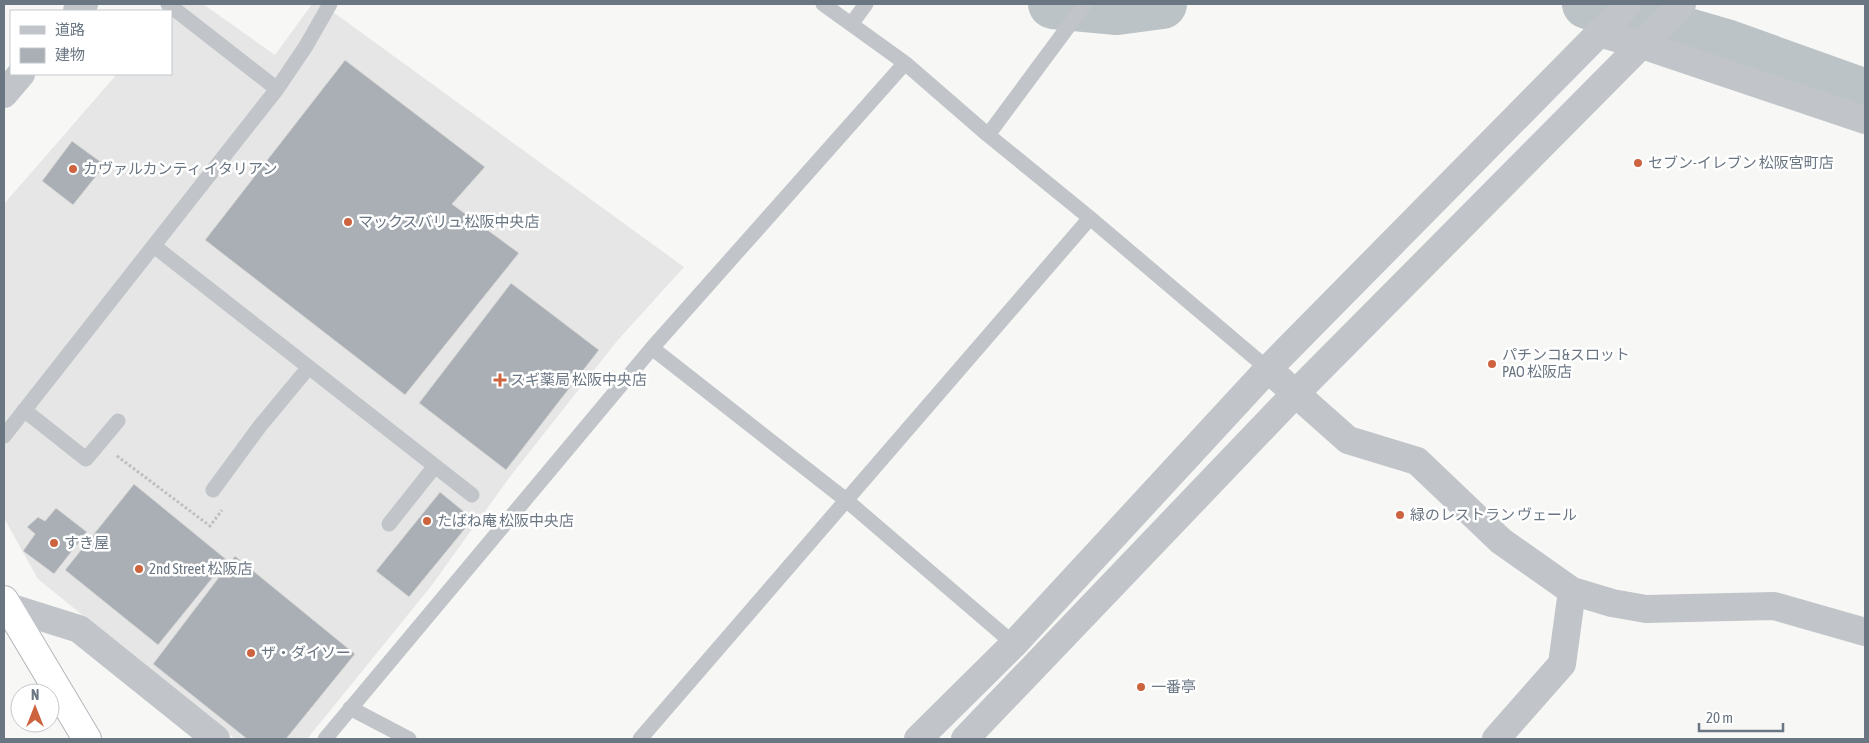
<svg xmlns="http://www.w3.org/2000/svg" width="1869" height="743" font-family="'Asap Condensed','Noto Sans JP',sans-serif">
  <rect width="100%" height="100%" fill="#f7f7f5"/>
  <!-- built -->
  <path fill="#e5e6e5" d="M 175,4 L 203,4 L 275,55 L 312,4 L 322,4 L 684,267 L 617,341 L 509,478 L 432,585 L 307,739 L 235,739 L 38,579 L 4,518 L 4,204 L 117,74 L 171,74 L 171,11 Z"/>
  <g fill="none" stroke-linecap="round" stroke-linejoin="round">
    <!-- river -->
    <path stroke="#bbc3c7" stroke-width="50" d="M 1053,4 L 1117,10 L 1162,4
      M 1587,4 L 1726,44 L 1865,94"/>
  </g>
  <!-- building -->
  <path fill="#a9afb4" stroke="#d9d9d7" d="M 345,60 L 485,167 L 452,204 L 519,253 L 405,395 L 205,240 Z
    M 72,141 L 105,165 L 73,205 L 42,181 Z
    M 511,283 L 599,350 L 506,470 L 419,403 Z
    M 134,484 L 227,560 L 158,645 L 65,570 Z
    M 440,492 L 473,519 L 409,597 L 376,571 Z
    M 56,508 L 87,532 L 54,574 L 23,551 L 35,534 L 27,527 L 38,517 L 45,521 Z
    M 235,556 L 355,654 L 286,739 L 247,739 L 153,664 Z"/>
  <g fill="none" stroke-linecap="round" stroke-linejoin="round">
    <!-- trunk casing -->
    <g stroke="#b4b7ba" stroke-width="30">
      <path id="trunk" d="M 4,600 L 87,739"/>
    </g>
    <!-- path -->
    <path stroke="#bbbdc0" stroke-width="3" stroke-dasharray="2.5 2.5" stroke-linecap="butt" d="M 117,456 L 210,526 L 222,510"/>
    <!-- service -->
    <path stroke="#c1c4c8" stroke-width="15" d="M 168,4 L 277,89
      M 823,4 L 905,63 L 988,135 L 1090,218 L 1268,369
      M 852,23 L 866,4
      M 988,135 L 1085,4
      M 154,246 L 472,495
      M 652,348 L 846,500 L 1014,644
      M 24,410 L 86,459 L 118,421
      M 4,436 L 277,89 L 306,46 L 330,4
      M 213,490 L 260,426 L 309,367
      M 389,524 L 435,466
      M 350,708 L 409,739
      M 325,739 L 652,348 L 905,63
      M 640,739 L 1090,218"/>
    <!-- minor -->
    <path stroke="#c1c4c8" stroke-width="28" d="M 77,11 L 84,4
      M 1598,33 L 1642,45 L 1865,120
      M 4,94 L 21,74
      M 1268,369 L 1348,440 L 1417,461 L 1501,541 L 1572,591 L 1562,664 L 1496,739
      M 1572,591 L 1612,603 L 1646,609 L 1774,606 L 1865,632
      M 9,607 L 79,629 L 216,739"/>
    <!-- tertiary -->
    <path stroke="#c1c4c8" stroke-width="28" d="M 918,739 L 1014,644 L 1268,369 L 1628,4
      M 965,739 L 1295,394 L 1682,4"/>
    <!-- trunk -->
    <use href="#trunk" stroke="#fff" stroke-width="28"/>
  </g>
  <!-- markers -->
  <g fill="#cd643f" stroke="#fff" stroke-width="2">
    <circle cx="1638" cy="163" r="5"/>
    <circle cx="73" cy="169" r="5"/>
    <circle cx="348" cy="222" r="5"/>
    <circle cx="1492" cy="364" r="5"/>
    <path d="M497.5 372.5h5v5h5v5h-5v5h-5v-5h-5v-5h5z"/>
    <circle cx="1400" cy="515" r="5"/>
    <circle cx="427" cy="521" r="5"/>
    <circle cx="54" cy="543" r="5"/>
    <circle cx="139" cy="569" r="5"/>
    <circle cx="251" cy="653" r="5"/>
    <circle cx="1141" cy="687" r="5"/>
  </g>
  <g text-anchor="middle" stroke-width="5" stroke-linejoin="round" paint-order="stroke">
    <!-- poi labels -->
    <g font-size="15" fill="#6a7682" stroke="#fff" text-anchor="start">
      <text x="1648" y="168">セブン-イレブン 松阪宮町店</text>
      <text x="83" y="174">カヴァルカンティ イタリアン</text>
      <text x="358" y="227">マックスバリュ 松阪中央店</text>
      <text x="1502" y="360">パチンコ&amp;スロット<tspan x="1502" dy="17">PAO 松阪店</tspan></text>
      <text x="510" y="385">スギ薬局 松阪中央店</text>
      <text x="1410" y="520">緑のレストラン ヴェール</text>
      <text x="437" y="526">たばね庵 松阪中央店</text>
      <text x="64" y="548">すき屋</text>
      <text x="149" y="574">2nd Street 松阪店</text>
      <text x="261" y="658">ザ・ダイソー</text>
      <text x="1151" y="692">一番亭</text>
    </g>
  </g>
  <!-- border -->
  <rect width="1869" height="743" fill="none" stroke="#6a7682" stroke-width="10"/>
  <!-- legend -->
  <rect x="10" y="10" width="162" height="65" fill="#ffffff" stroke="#c3c8cd"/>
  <rect x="20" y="26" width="25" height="8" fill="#c1c4c8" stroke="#c3c8cd"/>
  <text x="55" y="35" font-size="15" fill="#6a7682">道路</text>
  <rect x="20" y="48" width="25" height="15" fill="#a9afb4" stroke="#c3c8cd"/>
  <text x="55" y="60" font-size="15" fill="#6a7682">建物</text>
  <!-- north arrow -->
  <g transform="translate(35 708)"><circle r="24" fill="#ffffff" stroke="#c3c8cd"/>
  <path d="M0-4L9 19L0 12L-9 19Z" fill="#cd643f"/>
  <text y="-8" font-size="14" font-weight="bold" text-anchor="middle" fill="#6a7682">N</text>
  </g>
  <!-- scale -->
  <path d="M1699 723v8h84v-8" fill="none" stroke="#6a7682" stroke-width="2.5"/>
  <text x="1706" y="723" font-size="15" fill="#6a7682" stroke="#ffffff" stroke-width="4" paint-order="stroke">20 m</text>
</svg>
